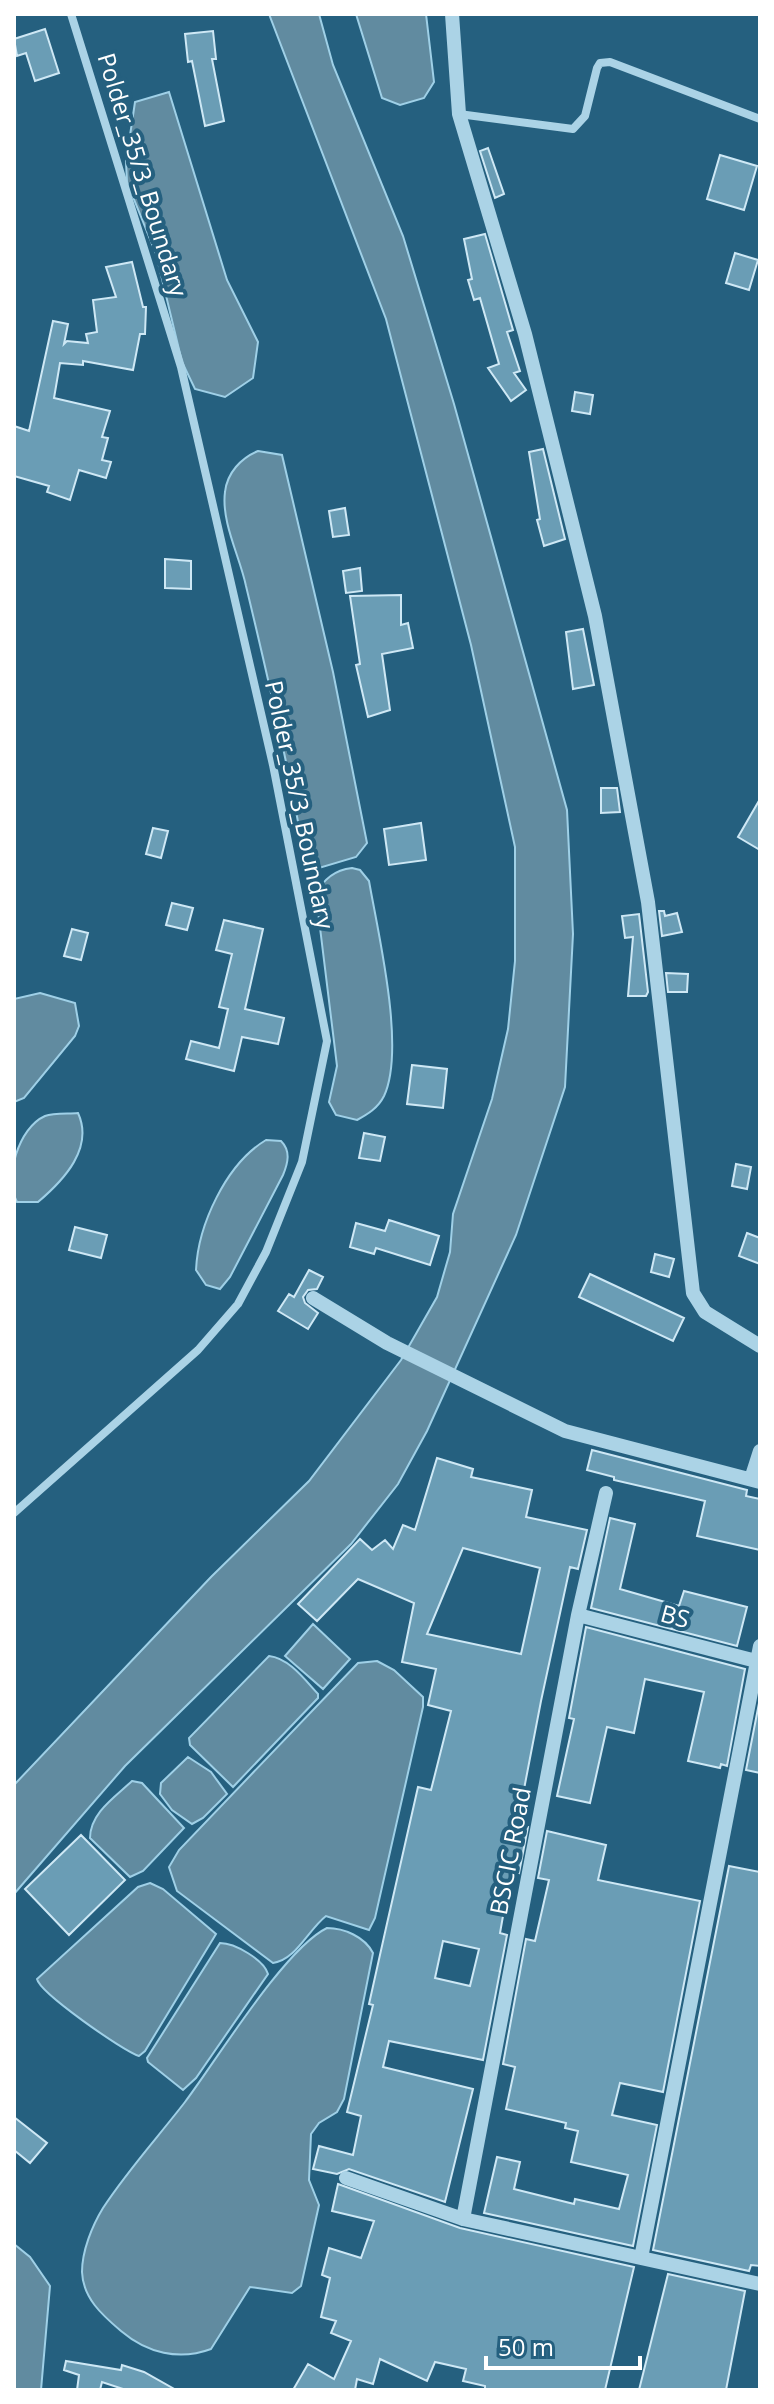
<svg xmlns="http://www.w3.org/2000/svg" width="774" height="2404" font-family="'Open Sans',sans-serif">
  <rect width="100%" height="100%" fill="#25607f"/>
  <!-- water -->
  <path fill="#618ba0" stroke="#9fd0e7" stroke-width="2" d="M 269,14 L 319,14 L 333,65 L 403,236 L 454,404 L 567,810 L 573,934 L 565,1087 L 516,1235 L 427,1431 L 398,1484 L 351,1544 L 125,1766 L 14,1894 L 14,1785 L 211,1577 L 309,1481 L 401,1360 L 437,1297 L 450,1252 L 453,1214 L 492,1099 L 508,1029 L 515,961 L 515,847 L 471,645 L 386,319 Z
    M 356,14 L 426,14 L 434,82 L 424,98 L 400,105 L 382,98 Z
    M 169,92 L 227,280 L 258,342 L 253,378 L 225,397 L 195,389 L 182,362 L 156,254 L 127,182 L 126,162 L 135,102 Z
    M 258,451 L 282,455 L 333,672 L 367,843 L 356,857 L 319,868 L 305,860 C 289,768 268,677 246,586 C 240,557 221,522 225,492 C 227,473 241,458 258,451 Z
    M 352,868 L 360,870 L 369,881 C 378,933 406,1049 384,1096 C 378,1108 368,1114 357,1120 L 336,1115 L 329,1102 L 337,1066 L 316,895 C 323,879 335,870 352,868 Z
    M 40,993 L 75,1003 L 79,1026 L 75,1036 L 24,1098 L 14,1102 L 14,999 Z
    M 78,1113 C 94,1148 64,1180 38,1202 L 17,1202 C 4,1178 18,1128 45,1116 C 54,1113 69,1114 78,1113 Z
    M 266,1140 L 281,1141 C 291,1151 288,1163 283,1175 L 230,1277 L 220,1289 L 206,1285 L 196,1270 C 198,1225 226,1164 266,1140 Z
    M 313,1624 L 350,1659 L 323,1689 L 285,1656 Z
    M 269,1656 C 289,1658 305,1680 318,1694 L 318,1698 L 233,1787 L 190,1745 L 189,1738 Z
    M 377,1661 L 394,1670 L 423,1697 L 423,1707 L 375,1918 L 369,1930 L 326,1916 C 308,1930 296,1960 273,1963 L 177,1891 L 169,1867 L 179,1850 L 358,1663 Z
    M 188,1757 L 211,1772 L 227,1794 L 203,1818 L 192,1824 L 172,1810 L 160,1794 L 161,1783 Z
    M 132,1781 L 142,1783 L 184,1828 L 143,1871 L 130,1877 L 90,1838 C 90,1813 115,1797 132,1781 Z
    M 150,1883 L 163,1889 L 216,1934 L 145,2051 L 139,2056 C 123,2051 40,1993 37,1979 L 138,1887 Z
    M 327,1928 C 344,1928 365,1937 373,1953 L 344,2099 L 337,2112 L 319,2123 L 311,2134 L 309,2180 L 319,2205 L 301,2286 L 292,2293 L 250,2287 L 211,2349 C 179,2361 147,2353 121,2331 C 102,2315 83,2298 82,2272 C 82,2251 92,2226 103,2208 C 127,2171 158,2137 185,2102 C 216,2061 285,1948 327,1928 Z
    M 220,1943 C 235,1943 264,1960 268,1974 L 196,2078 L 183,2090 L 148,2062 L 147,2058 Z
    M 14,2244 L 30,2257 L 50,2286 L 41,2390 L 14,2390 Z"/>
  <!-- building -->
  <path fill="#6a9db5" stroke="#cee8f5" stroke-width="2" fill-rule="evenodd" d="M 45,29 L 59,73 L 35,81 L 26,53 L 17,56 L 14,39 Z
    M 213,31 L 216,59 L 212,59 L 224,121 L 205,126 L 192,61 L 188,62 L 185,34 Z
    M 488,148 L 504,194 L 495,198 L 480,151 Z
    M 720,155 L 757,166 L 744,210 L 707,199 Z
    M 485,234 L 513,330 L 507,332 L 520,371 L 514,373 L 526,390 L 511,401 L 488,368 L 499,364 L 480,298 L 474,300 L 468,280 L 472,279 L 464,239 Z
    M 735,253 L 758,260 L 749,290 L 726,283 Z
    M 132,262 L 143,307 L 146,307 L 145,334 L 140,334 L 133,370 L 83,361 L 83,365 L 60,363 L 54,398 L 110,411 L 102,437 L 108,438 L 102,460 L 111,462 L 106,478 L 79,470 L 70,500 L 47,492 L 49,486 L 14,476 L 14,426 L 29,431 L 53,321 L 68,324 L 64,344 L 67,341 L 88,343 L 86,334 L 97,332 L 93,300 L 116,297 L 106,267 Z
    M 575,392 L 593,395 L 590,414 L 572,411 Z
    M 543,449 L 565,539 L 544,546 L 537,520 L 540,519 L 529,452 Z
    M 345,508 L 349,535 L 333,537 L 329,511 Z
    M 165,559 L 191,561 L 191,589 L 165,588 Z
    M 360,568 L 362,591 L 346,593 L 343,571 Z
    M 401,595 L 401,625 L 408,623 L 413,648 L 382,654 L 390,710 L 368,717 L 356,665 L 360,664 L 350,596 Z
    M 583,629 L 594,685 L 573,689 L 566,632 Z
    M 601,788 L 617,788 L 620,812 L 601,813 Z
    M 760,799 L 760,850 L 738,837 Z
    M 421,823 L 426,860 L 389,865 L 384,829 Z
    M 153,828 L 168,831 L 161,858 L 146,854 Z
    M 172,903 L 193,908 L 187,930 L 166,925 Z
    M 659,911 L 664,911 L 665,916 L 677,913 L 682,932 L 662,936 Z
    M 639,914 L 648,992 L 646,996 L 628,996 L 633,937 L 625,938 L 622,916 Z
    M 224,920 L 263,929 L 245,1009 L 284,1018 L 278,1044 L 242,1037 L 234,1071 L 186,1059 L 191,1041 L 219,1048 L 228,1009 L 219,1007 L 232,954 L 216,950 Z
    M 72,929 L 88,933 L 81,960 L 64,956 Z
    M 666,973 L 688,974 L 687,992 L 668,992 Z
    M 412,1065 L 447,1069 L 443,1108 L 407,1104 Z
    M 364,1133 L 385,1137 L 380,1161 L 359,1158 Z
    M 736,1164 L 751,1167 L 747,1189 L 732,1186 Z
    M 389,1220 L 439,1236 L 430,1265 L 376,1248 L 374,1254 L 350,1247 L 356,1223 L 385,1231 Z
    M 75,1227 L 107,1235 L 101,1258 L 69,1250 Z
    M 747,1233 L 760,1238 L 760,1264 L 739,1256 Z
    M 655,1254 L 674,1259 L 669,1277 L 651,1272 Z
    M 309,1270 L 323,1277 L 317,1289 L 308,1290 L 303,1297 L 305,1303 L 318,1313 L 308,1329 L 278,1311 L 289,1294 L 294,1297 Z
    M 590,1274 L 684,1318 L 673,1341 L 579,1297 Z
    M 592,1450 L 747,1490 L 746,1496 L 760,1499 L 760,1550 L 697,1536 L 705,1501 L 614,1480 L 614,1477 L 587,1470 Z
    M 437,1458 L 473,1469 L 471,1477 L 532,1490 L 526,1517 L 587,1530 L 578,1569 L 570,1567 L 541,1701 L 520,1810 L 525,1812 L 522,1825 L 528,1827 L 519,1873 L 513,1872 L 503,1916 L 500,1933 L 507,1935 L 483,2060 L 389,2041 L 383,2067 L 473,2089 L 445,2202 L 349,2169 L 337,2174 L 313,2169 L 319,2146 L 353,2155 L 361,2116 L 347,2112 L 373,2005 L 369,2004 L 386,1928 L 418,1787 L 431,1790 L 451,1711 L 428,1705 L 436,1669 L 402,1662 L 414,1603 L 358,1579 L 317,1621 L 298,1604 L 360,1539 L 372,1550 L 385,1540 L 393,1549 L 403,1525 L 415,1530 ZM 463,1548 L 540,1568 L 521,1654 L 427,1634 ZM 443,1941 L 479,1949 L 470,1986 L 435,1978 Z
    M 610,1518 L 635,1524 L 620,1589 L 679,1606 L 684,1591 L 747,1607 L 737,1646 L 591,1608 Z
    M 586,1627 L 745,1669 L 727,1766 L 721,1764 L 720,1768 L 688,1761 L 704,1692 L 645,1679 L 634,1733 L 607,1727 L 590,1803 L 557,1796 L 574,1719 L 569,1718 Z
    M 760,1698 L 760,1773 L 746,1770 Z
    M 547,1831 L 606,1845 L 598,1880 L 700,1901 L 663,2092 L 620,2083 L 612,2115 L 657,2125 L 633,2246 L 484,2213 L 497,2157 L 520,2162 L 514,2189 L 574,2204 L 575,2199 L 619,2209 L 628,2175 L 571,2162 L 578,2131 L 565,2128 L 566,2123 L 506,2109 L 515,2067 L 503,2064 L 526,1939 L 535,1941 L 549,1880 L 538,1878 Z
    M 81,1835 L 125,1880 L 69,1935 L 25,1889 Z
    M 729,1866 L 760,1872 L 760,2266 L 751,2265 L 749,2271 L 653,2250 Z
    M 14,2117 L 47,2143 L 30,2163 L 14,2150 Z
    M 338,2184 L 460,2228 L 634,2267 L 605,2390 L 485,2390 L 485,2386 L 463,2381 L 466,2369 L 435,2362 L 427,2381 L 380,2359 L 373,2384 L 357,2379 L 355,2390 L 293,2390 L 308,2364 L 334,2379 L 351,2341 L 331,2333 L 336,2321 L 321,2317 L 330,2278 L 322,2275 L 329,2248 L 361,2258 L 374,2221 L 332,2211 Z
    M 668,2274 L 745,2291 L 726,2390 L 639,2390 Z
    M 66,2361 L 121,2370 L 122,2365 L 144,2372 L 176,2390 L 126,2390 L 102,2382 L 100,2390 L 77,2390 L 79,2375 L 64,2370 Z"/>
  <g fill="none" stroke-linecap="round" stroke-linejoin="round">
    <!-- minor -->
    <path stroke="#abd3e6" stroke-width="8" d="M 459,114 L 573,129 L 585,116 L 597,68 L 600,63 L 610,62 L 760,119
      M 14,1513 L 198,1350 L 238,1304 L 266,1252 L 302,1162 L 327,1041 L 273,765 L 181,367 L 71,14"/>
    <!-- tertiary -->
    <path stroke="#abd3e6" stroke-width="14" d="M 452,14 L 459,114 L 525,334 L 595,616 L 648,902 L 693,1293 L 705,1312 L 760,1346
      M 313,1298 L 387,1343 L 565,1431 L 760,1482
      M 751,1479 L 760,1451
      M 578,1615 L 760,1662
      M 346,2178 L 463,2219 L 760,2284
      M 463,2219 L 578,1615 L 606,1493
      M 641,2258 L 760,1646"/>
  </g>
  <g text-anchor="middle" stroke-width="8" stroke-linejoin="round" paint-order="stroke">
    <!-- street labels -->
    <g font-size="24" fill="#fff" stroke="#25607f">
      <text transform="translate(142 175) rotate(73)" y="8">Polder_35/3_Boundary</text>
      <text transform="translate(299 805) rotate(78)" y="8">Polder_35/3_Boundary</text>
      <text transform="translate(675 1617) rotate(15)" y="8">BS</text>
      <text transform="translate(511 1851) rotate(-79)" y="8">BSCIC Road</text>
    </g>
  </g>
  <!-- border -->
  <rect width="774" height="2404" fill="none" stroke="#ffffff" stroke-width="32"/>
  <!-- scale -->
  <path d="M486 2356v12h154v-12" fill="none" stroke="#ffffff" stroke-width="4"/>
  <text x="498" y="2356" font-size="24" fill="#ffffff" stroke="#25607f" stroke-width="6" paint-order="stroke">50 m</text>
</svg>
